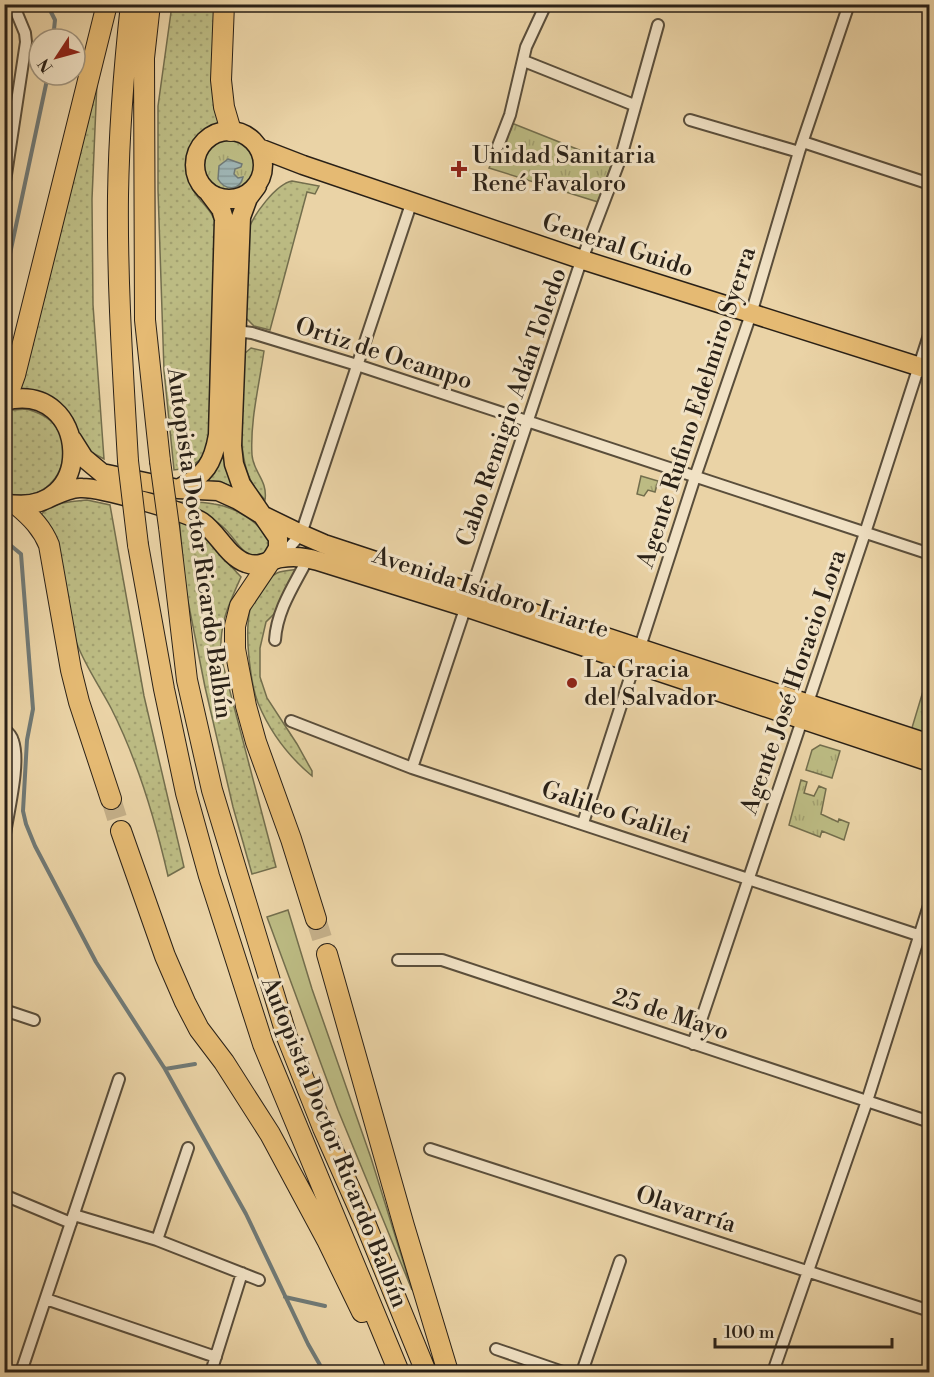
<svg xmlns="http://www.w3.org/2000/svg" width="934" height="1377" font-family="'Libre Bodoni',serif">
  <defs>
    <pattern id="grass-dots" width="8" height="8" patternUnits="userSpaceOnUse" patternTransform="scale(1.5)"><rect width="8" height="8" fill="#bcbb83"/><path d="M2 2h.1M6 6h.1" fill="none" stroke="#a2a070" stroke-width="1.8" stroke-linecap="round"/></pattern>
    <pattern id="park-tufts" width="24" height="20" patternUnits="userSpaceOnUse" patternTransform="scale(1.5)"><rect width="24" height="20" fill="#bcbb83"/><path d="M3 7l-1-3M5 7V3M7 7l1-3M15 17l-1-3M17 17v-4M19 17l1-3" fill="none" stroke="#a2a070"/></pattern>
    <pattern id="water-rules" width="6" height="5" patternUnits="userSpaceOnUse" patternTransform="scale(1.5)"><rect width="6" height="5" fill="#9eb4b3"/><path d="M0 2.5h6" fill="none" stroke="#889a99"/></pattern>
  </defs>
  <rect width="100%" height="100%" fill="#ead3a6"/>
  <filter id="stains"><feTurbulence type="fractalNoise" baseFrequency=".00333" numOctaves="4"/><feColorMatrix values="0 0 0 0 .2 0 0 0 0 .09 0 0 0 0 .02 0 0 0 .5 -.17"/></filter>
  <radialGradient id="worn" r=".72"><stop offset=".6" stop-color="#630" stop-opacity="0"/><stop offset="1" stop-color="#630" stop-opacity=".3"/></radialGradient>
  <!-- grass -->
  <path fill="url(#grass-dots)" stroke="#736e4d" stroke-width="1.5" d="M 172,5 L 220,5 L 219,118 L 217,126 C 212,129 205,132 201,136 C 187,150 184,176 195,193 C 203,205 214,212 217,228 L 212,427 L 204,457 L 188,468 L 174,470 L 164,371 L 158,190 L 158,106 Z
    M 98,58 L 92,199 L 93,305 L 104,459 L 87,450 L 80,441 L 16,391 Z
    M 292,181 L 319,186 L 315,194 L 307,192 L 270,330 L 254,326 L 246,318 L 248,231 C 253,215 276,184 292,181 Z
    M 251,348 L 264,351 C 259,386 250,421 252,455 C 253,472 268,480 265,500 C 261,495 256,490 253,485 C 234,453 243,390 244,354 Z
    M 27,409 C 36,412 45,415 52,422 C 77,448 59,495 23,495 C 16,495 11,496 5,493 L 4,412 L 13,410 Z
    M 224,436 L 237,489 L 221,482 L 205,481 Z
    M 87,500 L 110,505 L 144,696 L 184,867 L 168,876 C 155,819 138,761 111,708 C 100,687 86,667 77,644 C 61,603 52,559 40,517 C 47,502 72,502 87,500 Z
    M 166,501 C 182,503 198,501 214,504 C 235,507 261,522 270,543 L 267,553 L 256,558 C 237,550 236,538 222,526 C 207,513 185,508 166,501 Z
    M 179,516 L 192,524 L 241,577 C 228,606 219,624 221,657 L 276,867 L 252,874 L 233,807 L 205,687 L 185,586 Z
    M 300,569 L 278,610 L 266,622 L 260,648 L 260,677 L 267,698 L 297,744 L 312,771 L 312,776 C 288,756 270,732 258,703 C 252,688 251,674 249,658 C 246,628 245,589 277,573 C 283,570 293,570 300,569 Z"/>
  <!-- park -->
  <path fill="url(#park-tufts)" stroke="#736e4d" stroke-width="1.5" d="M 509,122 L 612,163 L 598,202 L 489,168 Z
    M199 166a29 29 0 1 1 58 0a29 29 0 1 1-58 0Z
    M 641,476 L 658,481 L 655,492 L 648,490 L 644,496 L 637,494 Z
    M 924,688 L 929,691 L 929,738 L 911,731 Z
    M 820,745 L 840,751 L 832,778 L 806,770 L 812,750 Z
    M 801,780 L 807,782 L 804,793 L 814,796 L 819,786 L 826,789 L 821,814 L 838,822 L 839,819 L 849,823 L 844,840 L 822,831 L 820,837 L 789,825 Z"/>
  <!-- garden -->
  <path fill="#bcbb83" stroke="#736e4d" stroke-width="1.5" d="M 288,910 L 312,989 L 371,1158 L 412,1290 L 338,1110 L 267,917 Z"/>
  <!-- water -->
  <path fill="url(#water-rules)" stroke="#707975" stroke-width="1.5" d="M 228,159 L 242,164 L 241,167 L 235,169 L 234,174 L 238,178 L 243,177 C 240,192 224,190 218,179 L 219,166 Z"/>
  <g fill="none" stroke-linecap="round" stroke-linejoin="round">
    <!-- stream -->
    <path stroke="#707975" stroke-width="4" d="M 47,4 L 55,20 L 53,39
      M 4,282 L 48,75
      M 4,540 L 21,554 L 33,709 L 27,740 L 23,811 L 26,824 L 35,846 L 96,962 L 165,1069 L 246,1214 L 308,1344 L 324,1372
      M 165,1069 L 195,1064
      M 285,1297 L 325,1306"/>
    <!-- motorway-tunnel -->
    <path stroke="#c4af89" stroke-width="20" stroke-dasharray="20 10" stroke-linecap="butt" d="M 111,799 L 121,831
      M 316,919 L 327,954"/>
    <!-- minor casing -->
    <g stroke="#5a4e3b" stroke-width="14">
      <path id="minor" d="M 524,61 L 634,105
        M 690,120 L 799,152
        M 803,142 L 930,184
        M 498,146 L 510,115 L 526,47 L 546,4
        M 4,188 L 26,42 L 25,33 L 13,4
        M 236,331 L 252,333 L 357,365 L 930,554
        M 280,558 L 301,534 L 412,201
        M 275,640 C 277,609 295,584 308,558
        M 291,721 L 412,768 L 930,939
        M 4,729 C 8,732 12,736 13,741 C 21,764 7,815 4,841
        M 412,768 L 578,270 L 621,157 L 658,25
        M 583,823 L 695,477 L 751,314 L 799,152 L 849,4
        M 398,960 L 442,960 L 930,1122
        M 4,1010 L 34,1020
        M 693,1044 L 865,533 L 930,332
        M 430,1149 L 930,1311
        M 4,1195 L 71,1223
        M 74,1215 L 157,1240 L 259,1280
        M 157,1240 L 188,1148
        M 46,1299 L 216,1357
        M 496,1349 L 563,1372
        M 21,1372 L 119,1079
        M 211,1372 L 242,1273
        M 582,1372 L 620,1261
        M 773,1372 L 867,1101 L 930,902"/>
    </g>
    <!-- primary casing -->
    <g stroke="#2a2117" stroke-width="21">
      <path id="primary" d="M195 165a34 34 0 1 1 68 0a34 34 0 1 1-68 0Z
        M 259,148 L 303,165 L 583,260 L 930,370
        M 257,186 L 248,198 L 241,217 L 232,446 L 234,464 L 241,484 L 278,538 L 278,548 L 271,560
        M 4,401 C 90,378 100,522 4,503
        M 72,439 L 84,458 L 102,473 L 178,489 L 218,491 L 238,500 L 264,516 L 301,534 L 324,544 L 930,744
        M 180,488 C 205,475 213,464 218,435 L 224,219 L 221,209 L 209,193
        M 47,499 C 58,494 70,487 82,488 C 102,488 187,512 202,522 C 218,533 228,557 246,563 C 259,568 269,560 281,558 C 293,556 306,557 318,561 L 465,607 L 930,762"/>
    </g>
    <!-- motorway casing -->
    <g stroke="#2a2117" stroke-width="22">
      <path id="motorway" d="M 150,4 L 144,58 L 145,320 L 160,461
        M 224,4 L 221,80 L 224,107 L 231,131
        M 4,396 L 10,389 L 15,375 L 107,4
        M 128,461 C 123,373 117,284 118,196 C 119,132 124,68 131,4
        M 18,506 C 32,518 42,528 49,545 L 71,670 L 79,702 L 111,799
        M 169,527 L 187,680 L 212,790 L 235,866 L 287,1037 L 323,1128 L 366,1225 L 426,1372
        M 138,545 L 164,689 L 186,793 L 209,876 L 263,1044 L 399,1372
        M 271,560 L 240,606 L 235,626 L 235,649 L 246,706 L 256,742 L 291,839 L 316,919
        M 121,831 L 165,956 L 185,1002 L 199,1029 L 224,1062 L 270,1134 L 327,1240 L 362,1312
        M 327,954 L 404,1226 L 448,1372"/>
    </g>
    <!-- minor -->
    <use href="#minor" stroke="#f1e2c5" stroke-width="10"/>
    <!-- primary -->
    <use href="#primary" stroke="#e5ba73" stroke-width="18"/>
    <!-- motorway -->
    <use href="#motorway" stroke="#e5ba73" stroke-width="20"/>
    <!-- motorway-bridge casing -->
    <g stroke="#2a2117" stroke-width="22" stroke-linecap="butt">
      <path id="motorway-bridge" d="M 128,461 L 138,545
        M 160,461 L 169,527"/>
    </g>
    <!-- motorway-bridge -->
    <use href="#motorway-bridge" stroke="#e5ba73" stroke-width="20"/>
  </g>
  <!-- markers -->
  <g fill="#8f2418" stroke="#f1e2c5" stroke-width="2">
    <path d="M456 160h6v6h6v6h-6v6h-6v-6h-6v-6h6z"/>
    <circle cx="572" cy="683" r="6"/>
  </g>
  <g text-anchor="middle" stroke-width="6" stroke-linejoin="round" paint-order="stroke">
    <!-- poi labels -->
    <g font-size="24" fill="#2a2117" stroke="#f1e2c5" text-anchor="start">
      <text x="472" y="163">Unidad Sanitaria<tspan x="472" dy="28">René Favaloro</tspan></text>
      <text x="584" y="677">La Gracia<tspan x="584" dy="28">del Salvador</tspan></text>
    </g>
    <!-- street labels -->
    <g font-size="24" fill="#2a2117" stroke="#f1e2c5">
      <text transform="translate(618 245) rotate(18)" y="8">General Guido</text>
      <text transform="translate(384 353) rotate(18)" y="8">Ortiz de Ocampo</text>
      <text transform="translate(511 407) rotate(-71)" y="8">Cabo Remigio Adán Toledo</text>
      <text transform="translate(696 407) rotate(-72)" y="8">Agente Rufino Edelmiro Syerra</text>
      <text transform="translate(200 543) rotate(82)" y="8">Autopista Doctor Ricardo Balbín</text>
      <text transform="translate(491 592) rotate(18)" y="8">Avenida Isidoro Iriarte</text>
      <text transform="translate(793 682) rotate(-71)" y="8">Agente José Horacio Lora</text>
      <text transform="translate(616 812) rotate(18)" y="8">Galileo Galilei</text>
      <text transform="translate(671 1014) rotate(18)" y="8">25 de Mayo</text>
      <text transform="translate(335 1142) rotate(68)" y="8">Autopista Doctor Ricardo Balbín</text>
      <text transform="translate(686 1209) rotate(18)" y="8">Olavarría</text>
    </g>
  </g>
  <!-- margin -->
  <rect width="934" height="1377" fill="none" stroke="#ead3a6" stroke-width="24"/>
  <rect x="6" y="6" width="922" height="1365" fill="none" stroke="#2a2117" stroke-width="3"/>
  <rect x="12" y="12" width="910" height="1353" fill="none" stroke="#2a2117" stroke-width="1.5"/>
  <!-- north arrow -->
  <g transform="translate(57 57) rotate(234)"><circle r="28" fill="#f1e2c5" stroke="#a1957f" stroke-width="1.5"/>
  <path d="M0-4.5L10 22L0 15L-10 22Z" fill="#8f2418"/>
  <text y="-9" font-size="16" font-weight="bold" text-anchor="middle" fill="#2a2117">N</text>
  </g>
  <!-- scale -->
  <path d="M715 1338v9h177v-9" fill="none" stroke="#2a2117" stroke-width="3"/>
  <text x="724" y="1338" font-size="18" fill="#2a2117" stroke="#f1e2c5" stroke-width="4.5" paint-order="stroke">100 m</text>
  <rect width="100%" height="100%" filter="url(#stains)"/>
  <rect width="100%" height="100%" fill="url(#worn)"/>
</svg>
